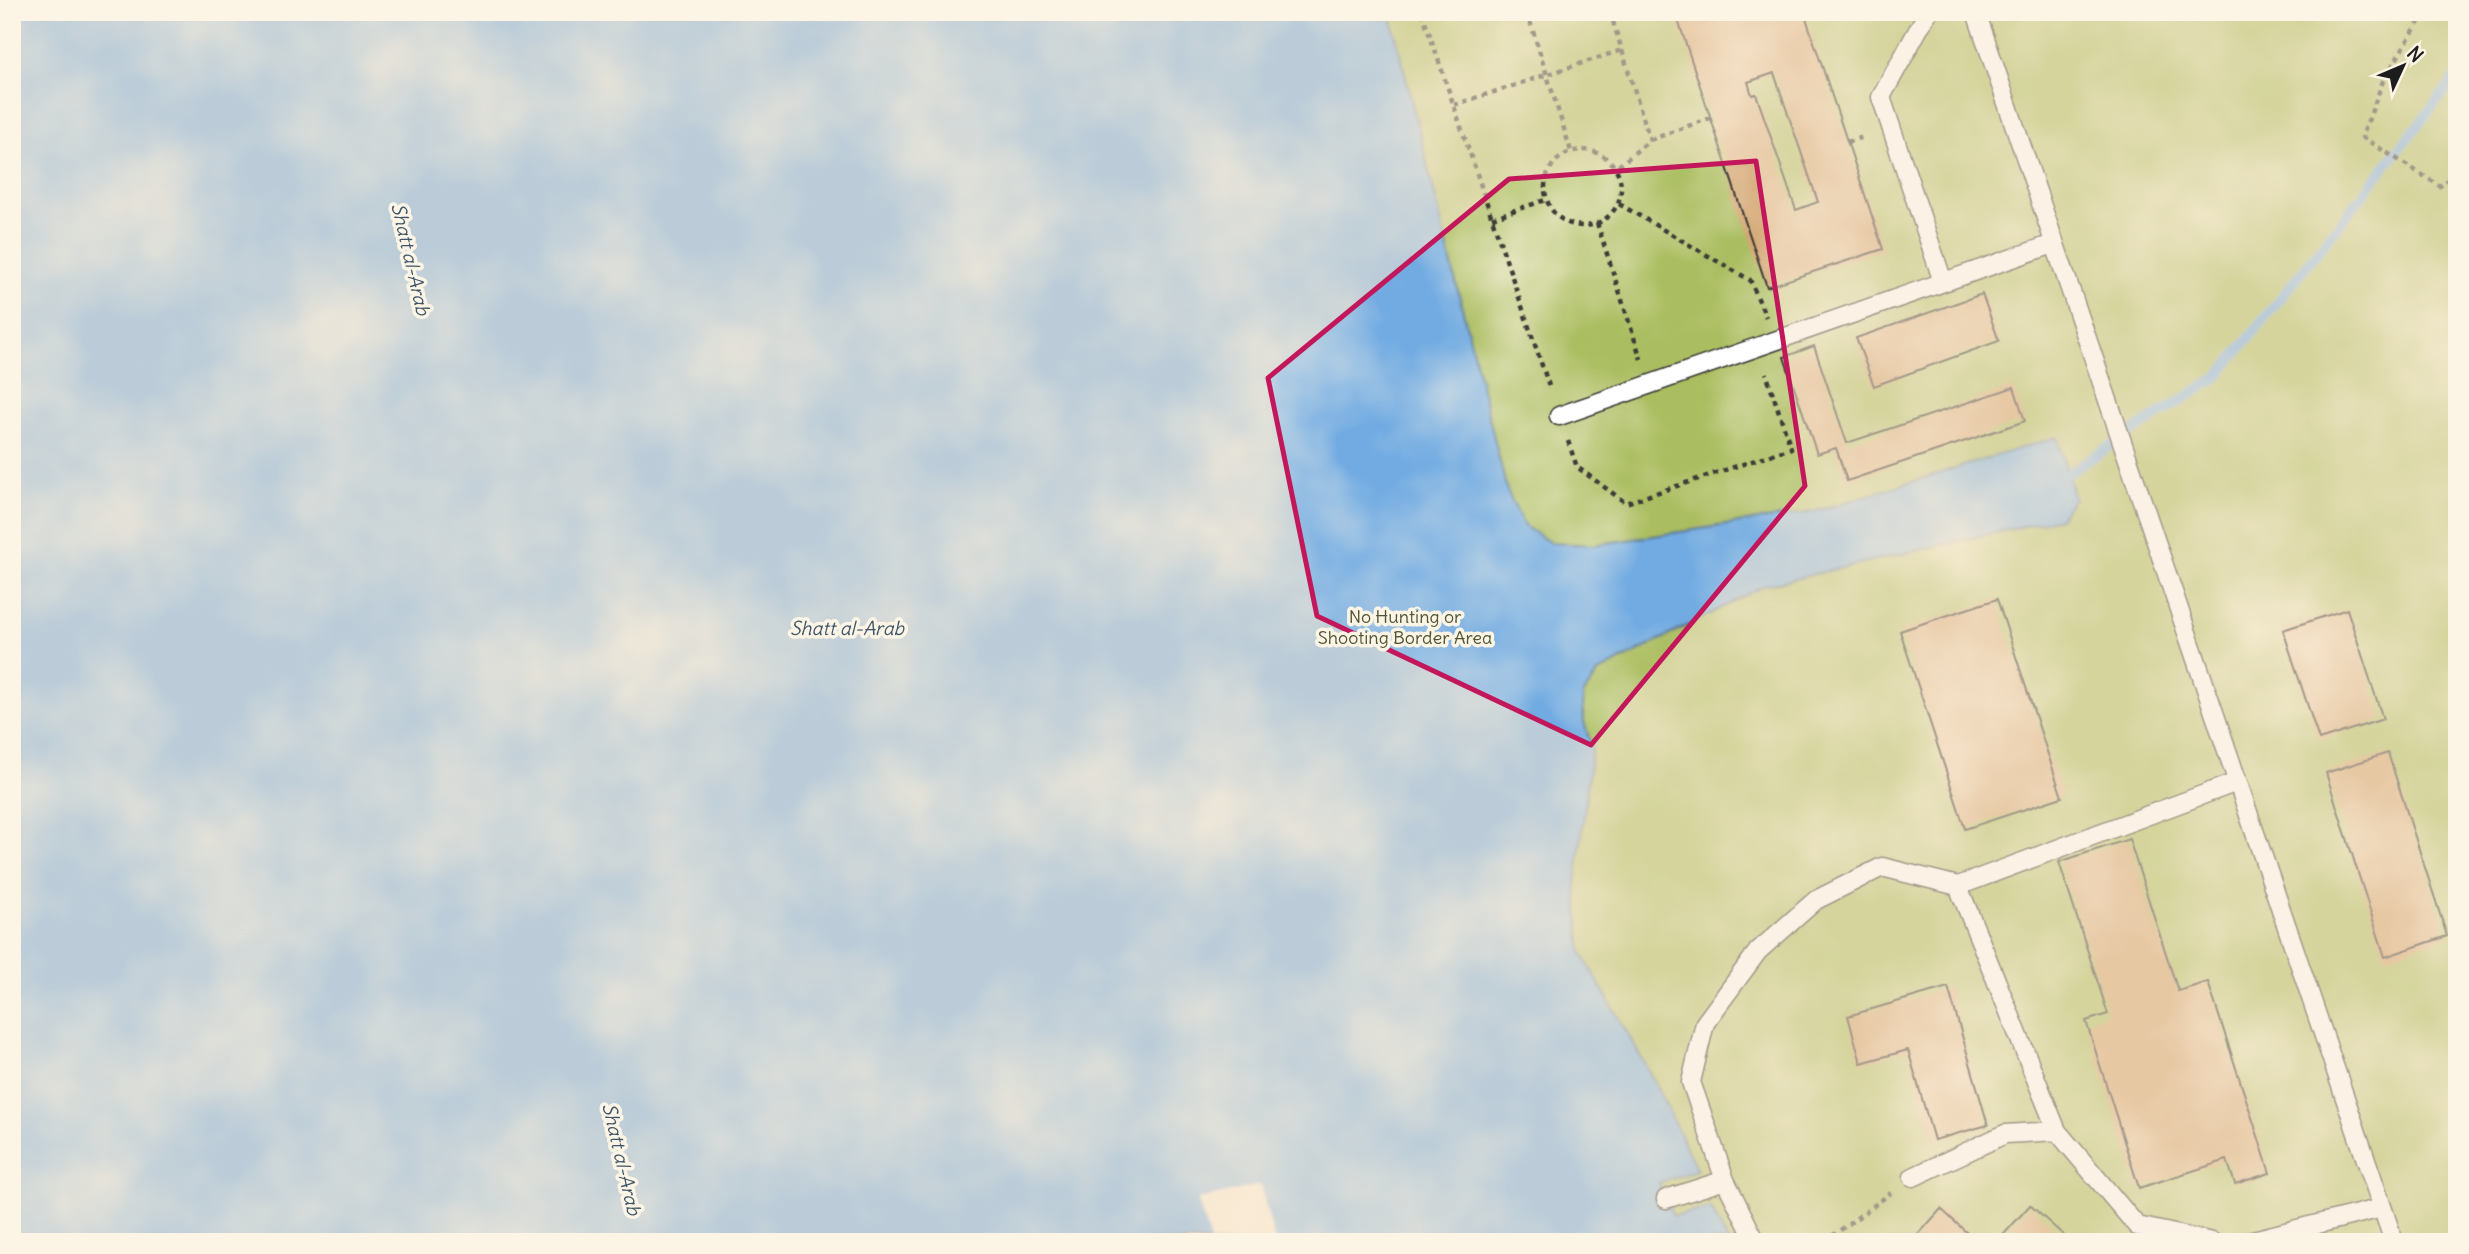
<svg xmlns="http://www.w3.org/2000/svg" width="2469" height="1254" font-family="Delius,sans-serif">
  <rect width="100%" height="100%" fill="#fcf5e5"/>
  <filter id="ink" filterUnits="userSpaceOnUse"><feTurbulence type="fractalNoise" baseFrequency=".0143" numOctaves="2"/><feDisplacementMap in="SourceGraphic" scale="14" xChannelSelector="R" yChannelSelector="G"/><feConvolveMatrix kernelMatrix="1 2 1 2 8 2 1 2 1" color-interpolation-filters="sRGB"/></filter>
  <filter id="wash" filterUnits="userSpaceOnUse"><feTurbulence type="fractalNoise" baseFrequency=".00686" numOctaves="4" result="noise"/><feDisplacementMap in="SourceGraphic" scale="28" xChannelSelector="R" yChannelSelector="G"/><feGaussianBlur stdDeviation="1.57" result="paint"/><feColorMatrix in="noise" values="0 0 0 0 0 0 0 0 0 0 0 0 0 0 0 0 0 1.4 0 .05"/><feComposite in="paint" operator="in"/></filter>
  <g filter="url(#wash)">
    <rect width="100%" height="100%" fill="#f7e7cf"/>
    <!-- green -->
    <path fill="#aabd61" stroke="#636c3e" stroke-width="2" d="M 354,12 L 2457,12 L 2457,1242 L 637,1242 Z"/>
    <!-- water -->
    <path fill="#72abe2" stroke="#47647f" stroke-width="2" d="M 12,12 L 1390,12 L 1507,491 L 1524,526 L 1551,543 L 1593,545 L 1813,512 L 2057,437 L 2074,498 L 2059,518 L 1763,586 L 1599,672 L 1583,695 L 1584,722 L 1592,747 L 1576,884 L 1582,953 L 1653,1079 L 1697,1170 L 1659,1183 L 1673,1216 L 1711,1208 L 1728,1242 L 12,1242 Z"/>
    <!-- pier -->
    <path fill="#f7e7cf" d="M 1260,1185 L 1275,1242 L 1210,1242 L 1198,1200 Z"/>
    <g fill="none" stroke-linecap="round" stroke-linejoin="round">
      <!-- stream -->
      <path stroke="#72abe2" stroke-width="10" d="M 2056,481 L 2218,377 L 2457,76"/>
    </g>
    <g id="blocks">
      <!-- building -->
      <path fill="#d1a26e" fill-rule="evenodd" d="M 1690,12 L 1804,12 L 1883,249 L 1767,287 L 1678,20 L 1691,15 ZM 1774,73 L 1818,202 L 1796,210 L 1756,94 L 1752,95 L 1748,82 Z
        M 1982,294 L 1999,341 L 1874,386 L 1856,338 Z
        M 1814,346 L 1847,443 L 2014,387 L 2025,421 L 1847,481 L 1836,448 L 1817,454 L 1784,357 Z
        M 1997,599 L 2062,797 L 1965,829 L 1900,631 Z
        M 2347,609 L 2383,719 L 2319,740 L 2283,630 Z
        M 2388,753 L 2447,936 L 2385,957 L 2326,773 Z
        M 2129,839 L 2178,991 L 2208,982 L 2270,1173 L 2235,1184 L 2227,1160 L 2139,1188 L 2086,1021 L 2108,1014 L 2059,862 Z
        M 1948,987 L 1988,1125 L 1934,1140 L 1908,1050 L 1861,1063 L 1848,1016 Z
        M 2030,1205 L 2071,1242 L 1997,1242 Z
        M 1941,1209 L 1977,1242 L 1921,1242 L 1916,1237 Z"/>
    </g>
  </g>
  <g filter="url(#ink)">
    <use href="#blocks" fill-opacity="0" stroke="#3d3a37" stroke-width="2"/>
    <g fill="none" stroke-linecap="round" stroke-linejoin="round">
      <!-- service casing -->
      <g stroke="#3d3a37" stroke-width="21">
        <path id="service" d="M 1928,12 L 1881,97 L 1943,282
          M 1976,12 L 2394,1242
          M 1559,416 L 2053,244
          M 1958,886 L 2237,782
          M 1913,1177 L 2005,1134 L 2057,1131
          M 1666,1199 L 1725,1180
          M 1756,1242 L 1725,1180 L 1691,1082 L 1705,1023 L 1758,951 L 1816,900 L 1882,867 L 1958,886 L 2057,1131 L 2137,1226 L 2212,1242
          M 2245,1242 L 2382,1208"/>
      </g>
      <!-- path -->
      <path stroke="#3d3a37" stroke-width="4.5" stroke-dasharray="5 5" stroke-linecap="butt" d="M 1422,12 L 1550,389
        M 1527,12 L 1571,151
        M 1610,12 L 1650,140 L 1616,168
        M 2425,12 L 2383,81 L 2362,137 L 2440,186 L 2457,173
        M 1454,105 L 1622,50
        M 1650,140 L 1710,118
        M 1847,142 L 1864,137
        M1545 188a38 38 0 1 1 76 0a38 38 0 1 1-76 0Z
        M 1619,204 L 1750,280 L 1766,317
        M 1492,218 L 1545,200
        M 1597,223 L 1641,359
        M 1568,441 L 1577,467 L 1626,503 L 1791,448 L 1766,373
        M 1824,1242 L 1891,1193"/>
      <!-- service -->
      <use href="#service" stroke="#fff" stroke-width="18"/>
    </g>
  </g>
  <!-- marked area -->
  <path d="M0 0H2469V1254H0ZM 1756,161 L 1805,486 L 1591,745 L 1317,616 L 1268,378 L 1509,179 Z" fill="#f7e7cf" fill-opacity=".55" fill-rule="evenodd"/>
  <path fill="none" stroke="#c2185b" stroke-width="5" stroke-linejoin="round" d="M 1756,161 L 1805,486 L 1591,745 L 1317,616 L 1268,378 L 1509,179 Z"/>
  <g text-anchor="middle" stroke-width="7" stroke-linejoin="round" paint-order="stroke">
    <!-- park labels -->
    <g font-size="18" fill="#4e5434" stroke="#fcf5e5">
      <text x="1405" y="623">No Hunting or<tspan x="1405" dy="21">Shooting Border Area</tspan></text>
    </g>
    <!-- water labels -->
    <g font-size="19" font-style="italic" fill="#3e556b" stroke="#fcf5e5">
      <text transform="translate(411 259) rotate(77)" y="7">Shatt al-Arab</text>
      <text x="847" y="635">Shatt al-Arab</text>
      <text transform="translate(622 1159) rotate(77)" y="7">Shatt al-Arab</text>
    </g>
  </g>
  <!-- margin -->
  <rect width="2469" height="1254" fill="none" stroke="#fcf5e5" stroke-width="42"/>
  <!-- north arrow -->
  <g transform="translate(2403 66) rotate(46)" stroke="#fcf5e5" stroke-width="5" paint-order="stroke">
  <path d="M0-5L12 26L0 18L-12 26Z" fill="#1c1c1c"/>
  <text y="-10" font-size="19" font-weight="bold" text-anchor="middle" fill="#1c1c1c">N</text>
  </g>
</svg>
